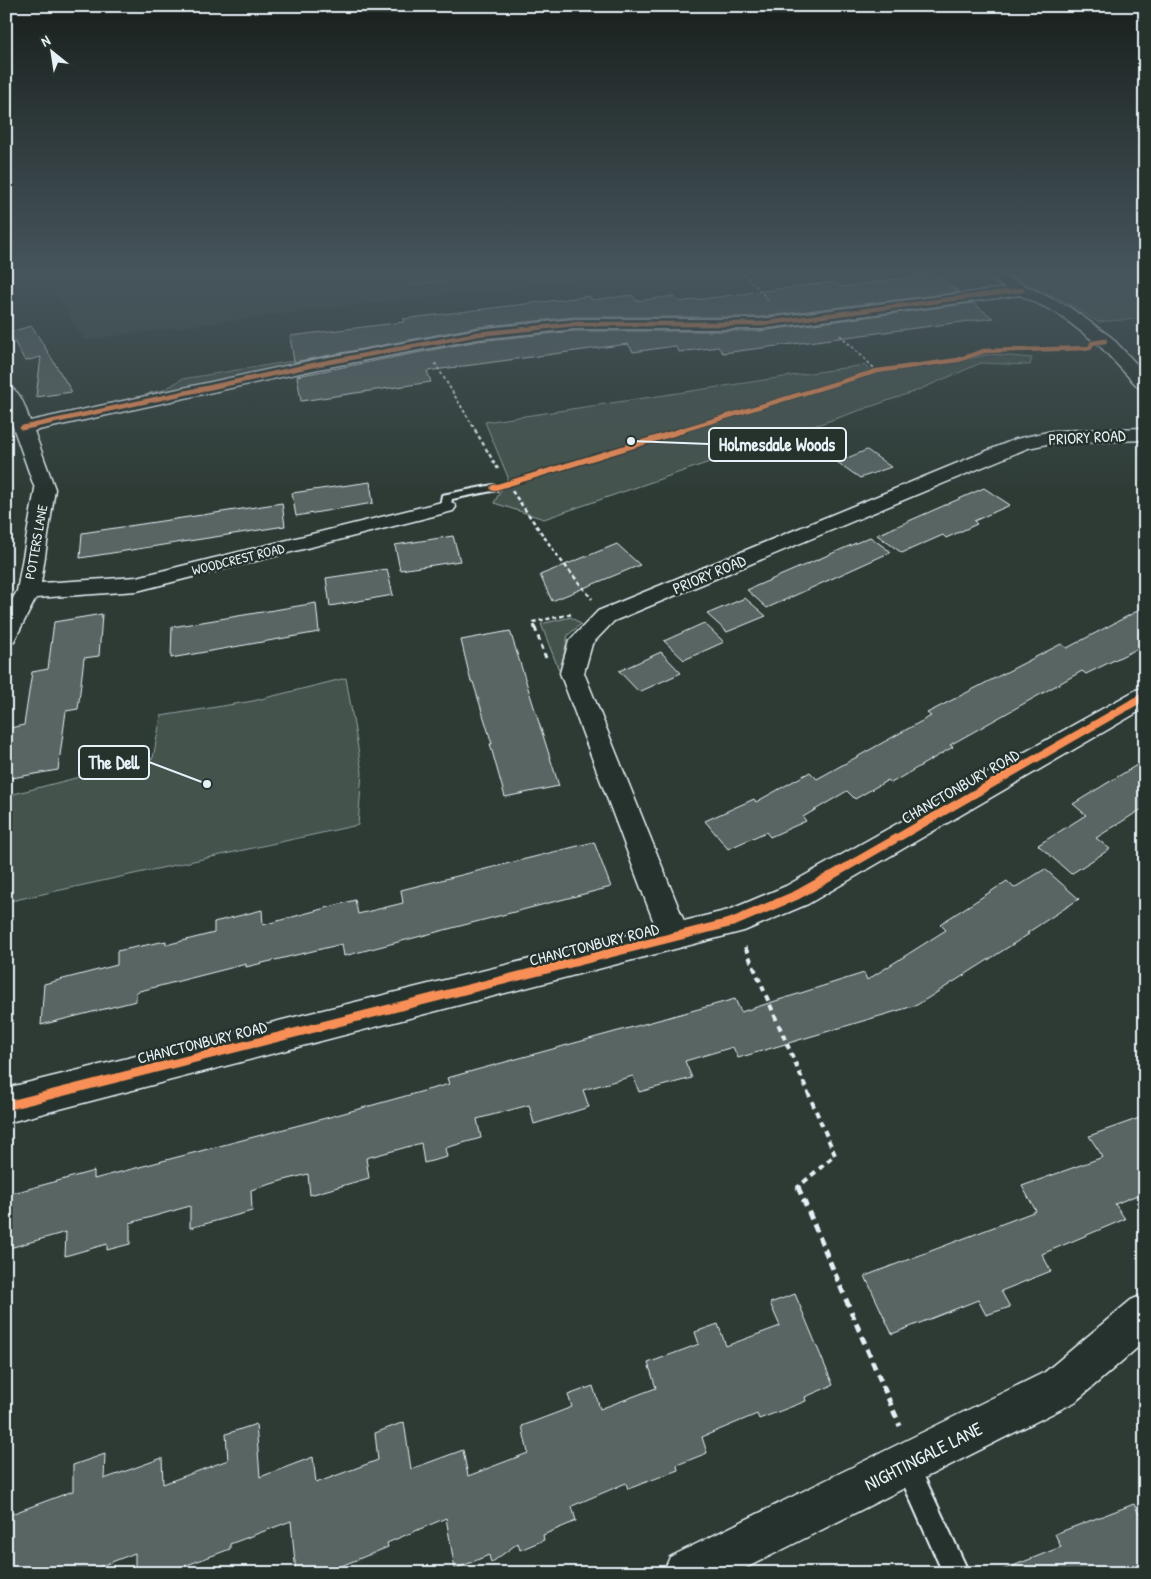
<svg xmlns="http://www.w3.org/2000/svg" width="1151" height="1579" font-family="'Patrick Hand',sans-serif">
  <rect width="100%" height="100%" fill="#2e3b35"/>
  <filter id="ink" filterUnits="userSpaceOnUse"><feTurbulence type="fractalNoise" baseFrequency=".02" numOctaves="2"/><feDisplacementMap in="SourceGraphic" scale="10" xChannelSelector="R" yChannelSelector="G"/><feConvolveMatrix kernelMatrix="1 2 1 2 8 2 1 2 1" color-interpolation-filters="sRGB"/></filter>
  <g filter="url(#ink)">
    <!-- built -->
    <path fill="#3b4843" d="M 43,273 L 640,273 L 312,310 L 84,340 Z"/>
    <!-- green -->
    <path fill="#45524e" stroke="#96a2a3" d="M 407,273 L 511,273 L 412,285 Z
      M 1004,273 L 1141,273 L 1145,276 L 1145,318 L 1098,322 L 1069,304 Z
      M 990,354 L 1032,358 L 1030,365 L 981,363 L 916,391 L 544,519 L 494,503 L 508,477 L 485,422 L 864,365 L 875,374 L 959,361 Z
      M 312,358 L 314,361 L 149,395 L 149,393 L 164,390 L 182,379 Z
      M 571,617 L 581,624 L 568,635 L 560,673 L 541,624 Z
      M 346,678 L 362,772 L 358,825 L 6,902 L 6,796 L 153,758 L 161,716 L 253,701 Z"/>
    <!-- building -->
    <path fill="#596563" stroke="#e8f1f8" d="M 935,274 L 959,292 L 760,317 L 575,317 L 478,327 L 294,362 L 290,336 L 404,322 L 403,319 L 590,296 L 592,300 L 632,295 L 636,301 L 674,296 L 679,302 L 834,282 L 840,287 Z
      M 973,303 L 993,318 L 723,353 L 718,347 L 679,352 L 675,346 L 633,352 L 628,344 L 427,371 L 431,382 L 301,401 L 297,376 L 478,341 L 575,331 L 760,331 Z
      M 32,326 L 43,344 L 72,392 L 36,397 L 41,357 L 25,361 L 9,332 Z
      M 867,450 L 891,467 L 860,478 L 837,462 Z
      M 370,482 L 373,503 L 296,516 L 292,493 Z
      M 984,488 L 1010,505 L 974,521 L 977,524 L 946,538 L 943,535 L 902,553 L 877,535 Z
      M 282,503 L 285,526 L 80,558 L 82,533 Z
      M 453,536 L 460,561 L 400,570 L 395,545 Z
      M 870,537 L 891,552 L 767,608 L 747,590 Z
      M 617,544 L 640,565 L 552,601 L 540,575 Z
      M 387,569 L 393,595 L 330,606 L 326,578 Z
      M 745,598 L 766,616 L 727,632 L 707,614 Z
      M 316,603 L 319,632 L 171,658 L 172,627 Z
      M 1145,607 L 1145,645 L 1086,674 L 1082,671 L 950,745 L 953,747 L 891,783 L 888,780 L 855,799 L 847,791 L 803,817 L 806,821 L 770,837 L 766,832 L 728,849 L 705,821 L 754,799 L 756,802 L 810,772 L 817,779 L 931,716 L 927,713 L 1061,644 L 1067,648 Z
      M 102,614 L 99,656 L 84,658 L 78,709 L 66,711 L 58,770 L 6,779 L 6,753 L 10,728 L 24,725 L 32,672 L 48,669 L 54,622 Z
      M 704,623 L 724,642 L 684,660 L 664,641 Z
      M 510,631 L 559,786 L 505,797 L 490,744 L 492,744 L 473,682 L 471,682 L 461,640 Z
      M 661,652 L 681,673 L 639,692 L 619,671 Z
      M 1145,760 L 1145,807 L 1096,838 L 1110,849 L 1071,874 L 1038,845 L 1086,815 L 1073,804 Z
      M 594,842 L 611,887 L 344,956 L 342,944 L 246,967 L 246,964 L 136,992 L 136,1001 L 41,1025 L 44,984 L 117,965 L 117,951 L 166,941 L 166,945 L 214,933 L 214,922 L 262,910 L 263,925 L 355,900 L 358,914 L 403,903 L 401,890 Z
      M 1045,869 L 1079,899 L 1027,933 L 1029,934 L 917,1005 L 738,1058 L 733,1047 L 685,1061 L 692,1078 L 639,1092 L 633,1076 L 583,1090 L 589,1107 L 534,1124 L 529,1105 L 477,1119 L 481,1138 L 445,1148 L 447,1157 L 424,1163 L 421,1143 L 396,1150 L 366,1158 L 369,1178 L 310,1195 L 308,1174 L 281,1181 L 251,1190 L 252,1211 L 190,1228 L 190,1206 L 130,1223 L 130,1244 L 107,1250 L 107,1244 L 65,1256 L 66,1232 L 6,1249 L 6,1195 L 94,1171 L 94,1179 L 326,1118 L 449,1084 L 447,1078 L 735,999 L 741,1012 L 864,973 L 867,980 L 946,930 L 940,924 L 987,894 L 1007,881 L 1014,888 Z
      M 1145,1116 L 1145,1192 L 1115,1204 L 1125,1219 L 1042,1254 L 1051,1271 L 1001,1291 L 1010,1307 L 986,1315 L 978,1300 L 892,1334 L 865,1276 L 1036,1211 L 1022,1186 L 1103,1157 L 1089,1136 Z
      M 795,1294 L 833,1385 L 805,1397 L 806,1401 L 783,1410 L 759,1419 L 757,1414 L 702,1437 L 707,1453 L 677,1465 L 678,1470 L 628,1489 L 626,1483 L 572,1506 L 576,1521 L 543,1535 L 544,1540 L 520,1550 L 518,1543 L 491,1563 L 489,1555 L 455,1569 L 446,1518 L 387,1543 L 388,1547 L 324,1573 L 296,1573 L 291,1521 L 230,1544 L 230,1549 L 166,1573 L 135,1573 L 135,1553 L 83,1573 L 6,1573 L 6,1516 L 73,1491 L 73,1465 L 105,1454 L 104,1479 L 162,1458 L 163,1484 L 228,1460 L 226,1434 L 256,1424 L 260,1477 L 313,1457 L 316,1483 L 378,1460 L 375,1433 L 404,1422 L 411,1469 L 463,1450 L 468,1476 L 528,1453 L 522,1426 L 572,1407 L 568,1395 L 593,1386 L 600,1409 L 656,1388 L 648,1363 L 699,1344 L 695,1332 L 718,1324 L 726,1346 L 780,1326 L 770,1303 Z
      M 1134,1504 L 1145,1526 L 1145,1573 L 1000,1573 L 1000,1571 L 1061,1547 L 1055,1534 Z"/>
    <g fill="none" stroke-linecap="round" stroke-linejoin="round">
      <!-- service casing -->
      <g stroke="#e8f1f8" stroke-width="4">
        <path id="service" d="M 493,485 L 497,486 L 497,490 L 452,499 L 450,509 L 446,510 L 440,507 L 442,495 Z
          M 907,1453 L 915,1457 L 969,1573 L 943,1573 L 895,1465 L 899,1457 Z"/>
      </g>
      <!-- minor casing -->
      <g stroke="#e8f1f8" stroke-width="3">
        <path id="minor" d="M 980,273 L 999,273 L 1069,307 L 1111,337 L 1145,373 L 1145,389 L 1139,388 L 1099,345 L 1057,313 L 1020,295 L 760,329 L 575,329 L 478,339 L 318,369 L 34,431 L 55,489 L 41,583 L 137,577 L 446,501 L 453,503 L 456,507 L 453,511 L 137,591 L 36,598 L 14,641 L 6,643 L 6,611 L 17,591 L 35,489 L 6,407 L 6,386 C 21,389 25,408 30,421 L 318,359 L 478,329 L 575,319 L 760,319 L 1005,288 Z
          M 1145,428 L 1145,440 L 1052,443 L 1028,448 L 614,621 L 592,644 L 584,673 L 684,921 L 729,910 L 786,886 L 1136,690 L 1145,687 L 1145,708 L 808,904 L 744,931 L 6,1123 L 6,1088 L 656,928 L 560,673 L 569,641 L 598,611 L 1016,439 L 1052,431 Z
          M 1145,1294 L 1145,1341 L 1075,1402 L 736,1573 L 663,1573 L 670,1557 L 1045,1372 L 1131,1300 Z"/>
      </g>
      <!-- path-far4 -->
      <path stroke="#e8f1f8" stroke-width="2" stroke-dasharray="3 2.5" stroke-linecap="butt" d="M 744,273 L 770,302
        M 840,335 L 877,371
        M 435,363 L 476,431"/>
      <!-- path-far3 -->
      <path stroke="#e8f1f8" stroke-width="2.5" stroke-dasharray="4 3" stroke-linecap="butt" d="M 475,430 L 498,469
        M 512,491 L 559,558 L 592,599
        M 535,629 L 533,622 L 572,614"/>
      <!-- path-far2 -->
      <path stroke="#e8f1f8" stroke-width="3" stroke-dasharray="5 4" stroke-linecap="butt" d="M 535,628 L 547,661"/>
      <!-- path-far1 -->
      <path stroke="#e8f1f8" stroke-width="4" stroke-dasharray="6 4.5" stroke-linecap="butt" d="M 745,947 L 835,1155 L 797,1188"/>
      <!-- path -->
      <path stroke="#e8f1f8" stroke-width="5" stroke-dasharray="8 5.5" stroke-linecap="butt" d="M 798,1187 L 900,1426"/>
      <!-- service -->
      <use href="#service" fill="#26332d" fill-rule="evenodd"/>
      <!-- minor -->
      <use href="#minor" fill="#26332d" fill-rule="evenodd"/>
      <!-- cycleway-far3 casing -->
      <g stroke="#26332d" stroke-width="6">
        <path id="cycleway-far3" d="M 22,428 L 318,364 L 478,334 L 575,324 L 760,324 L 1022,290
          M 679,431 L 877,371 L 958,360 L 984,351 L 1090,348 L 1092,343 L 1105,341"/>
      </g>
      <!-- cycleway-far2 casing -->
      <g stroke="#26332d" stroke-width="8">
        <path id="cycleway-far2" d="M 493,488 L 684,430"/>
      </g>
      <!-- cycleway-far1 casing -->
      <g stroke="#26332d" stroke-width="11">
        <path id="cycleway-far1" d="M 829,877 L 1145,696"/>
      </g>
      <!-- cycleway casing -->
      <g stroke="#26332d" stroke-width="12">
        <path id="cycleway" d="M 6,1106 L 733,922 L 797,895 L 831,876"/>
      </g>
      <!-- cycleway-far3 -->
      <use href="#cycleway-far3" stroke="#f78f57" stroke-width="4.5"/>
      <!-- cycleway-far2 -->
      <use href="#cycleway-far2" stroke="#f78f57" stroke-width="5.5"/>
      <!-- cycleway-far1 -->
      <use href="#cycleway-far1" stroke="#f78f57" stroke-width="8"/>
      <!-- cycleway -->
      <use href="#cycleway" stroke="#f78f57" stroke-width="9"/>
    </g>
  </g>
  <!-- sky -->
  <linearGradient id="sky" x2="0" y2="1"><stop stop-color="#19201d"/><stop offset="0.55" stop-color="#46555c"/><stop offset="1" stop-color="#46555c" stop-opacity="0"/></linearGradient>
  <rect width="1151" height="494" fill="url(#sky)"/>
  <g text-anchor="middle" stroke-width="5" stroke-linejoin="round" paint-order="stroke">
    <!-- far-street labels -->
    <g font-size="14" fill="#e8f1f8" stroke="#26332d">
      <text transform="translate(36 542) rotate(-80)" y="5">POTTERS LANE</text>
      <text transform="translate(238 559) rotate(-14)" y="5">WOODCREST ROAD</text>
    </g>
    <!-- street labels -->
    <g font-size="16" fill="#e8f1f8" stroke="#26332d">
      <text transform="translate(1087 437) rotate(-3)" y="6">PRIORY ROAD</text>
      <text transform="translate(709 574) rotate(-23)" y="6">PRIORY ROAD</text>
      <text transform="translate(960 786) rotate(-30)" y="6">CHANCTONBURY ROAD</text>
      <text transform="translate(594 944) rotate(-14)" y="6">CHANCTONBURY ROAD</text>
      <text transform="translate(202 1042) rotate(-14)" y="6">CHANCTONBURY ROAD</text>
    </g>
    <!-- near-street labels -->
    <g font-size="19" fill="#e8f1f8" stroke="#26332d">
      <text transform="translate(923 1456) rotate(-27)" y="7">NIGHTINGALE LANE</text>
    </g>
  </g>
  <!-- callouts -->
  <path fill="none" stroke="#e8f1f8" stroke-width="2" d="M631 441L709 444M207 784L149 762"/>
  <g fill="#e8f1f8" stroke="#26332d" stroke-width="2">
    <circle cx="631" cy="441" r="5"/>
    <circle cx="207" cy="784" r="5"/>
  </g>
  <g fill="#26332d" stroke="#e8f1f8" stroke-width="2">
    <rect x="709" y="428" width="137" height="33" rx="5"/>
    <rect x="79" y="746" width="70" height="33" rx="5"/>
  </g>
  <g font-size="18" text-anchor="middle" font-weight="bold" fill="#e8f1f8">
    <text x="777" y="451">Holmesdale Woods</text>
    <text x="114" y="769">The Dell</text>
  </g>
  <!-- margin -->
  <rect width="1151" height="1579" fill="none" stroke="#26332d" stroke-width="25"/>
  <rect x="12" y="12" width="1126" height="1554" fill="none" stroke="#e8f1f8" stroke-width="2" filter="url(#ink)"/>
  <!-- north arrow -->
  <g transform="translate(52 52) rotate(330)" stroke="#26332d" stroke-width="4" paint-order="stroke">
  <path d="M0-4L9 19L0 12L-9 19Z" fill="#e8f1f8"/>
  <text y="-8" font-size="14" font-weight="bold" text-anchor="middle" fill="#e8f1f8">N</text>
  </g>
</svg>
